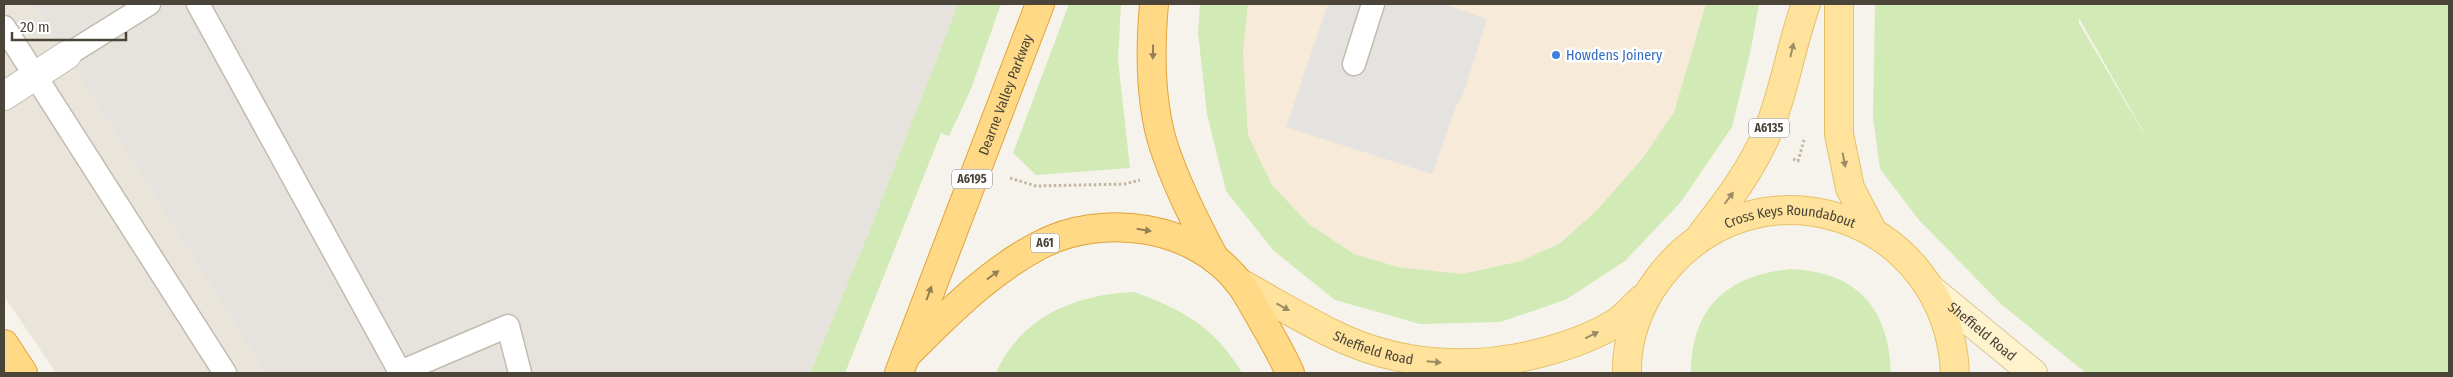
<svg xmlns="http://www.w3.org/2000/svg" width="2453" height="377" font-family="'Fira Sans Condensed',sans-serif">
  <rect width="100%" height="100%" fill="#f6f3ec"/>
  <!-- residential -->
  <path fill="#eae5da" d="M 4,4 L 34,4 L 265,373 L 56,373 L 4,296 Z"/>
  <!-- commercial -->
  <path fill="#f7ead8" d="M 1248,4 L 1706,4 L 1674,112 L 1642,159 L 1596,211 L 1560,242 L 1521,261 L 1462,274 L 1398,267 L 1354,254 L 1309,224 L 1272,185 L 1248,135 L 1243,52 Z"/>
  <!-- industrial -->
  <path fill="#e6e2dd" d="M 34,4 L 958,4 L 869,232 L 810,373 L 265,373 Z"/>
  <!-- green -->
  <path fill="#d2eab5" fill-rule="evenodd" d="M 958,4 L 1001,4 L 971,89 L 949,136 L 941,133 L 845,373 L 810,373 L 869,232 Z
    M 1069,4 L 1121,4 L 1118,60 L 1130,168 L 1036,175 L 1013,153 Z
    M 1200,4 L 1248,4 L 1243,52 L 1248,135 L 1272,185 L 1309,224 L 1354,254 L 1398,267 L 1462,274 L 1521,261 L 1560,243 L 1596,211 L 1642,159 L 1674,112 L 1706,4 L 1759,4 L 1751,49 L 1732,127 L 1680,203 L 1625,261 L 1565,300 L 1500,322 L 1420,324 L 1335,300 L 1274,251 L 1226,191 L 1207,114 L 1198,33 Z
    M 1875,4 L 2449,4 L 2449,373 L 2086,373 L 2001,304 L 1919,220 L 1880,169 L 1873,117 ZM 2079,18 L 2143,131 L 2143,132 L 2079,23 Z
    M 1791,269 C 1857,272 1889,308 1891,373 L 1691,373 C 1691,308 1727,275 1791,269 Z
    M 1134,292 C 1182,309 1216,328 1242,373 L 996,373 C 1020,317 1076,294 1134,292 Z"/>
  <!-- parking -->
  <path fill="#e5e3e0" d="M 1328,4 L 1444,4 L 1487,19 L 1464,92 L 1456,107 L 1432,174 L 1286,127 Z"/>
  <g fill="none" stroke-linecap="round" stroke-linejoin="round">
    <!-- service casing -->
    <g stroke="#c2bbae" stroke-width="25">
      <path id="service" d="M 198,4 L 400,372 L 508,326 L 520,373
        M 4,27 L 225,373
        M 67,55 L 149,4
        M 1354,64 L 1373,4"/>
    </g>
    <!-- minor casing -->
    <g stroke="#c2bbae" stroke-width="30">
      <path id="minor" d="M 4,96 L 67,55"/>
    </g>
    <!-- secondary casing -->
    <g stroke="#d6c79b" stroke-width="30">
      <g id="secondary">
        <path id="s1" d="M 1932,290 L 2033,373"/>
      </g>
    </g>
    <!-- primary casing -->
    <g stroke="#e6c16a" stroke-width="30">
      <g id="primary">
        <path d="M 1839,4 L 1839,134 L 1850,188 L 1872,230"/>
        <path d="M 1702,234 C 1727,202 1752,169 1768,131 C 1785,90 1791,45 1806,4"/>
        <path id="s2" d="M 1240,283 C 1271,300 1302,319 1333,334 C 1397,366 1472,371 1540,353 C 1567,346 1594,337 1617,322 C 1626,316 1634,306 1642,299"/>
        <path id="s3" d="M 1627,373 C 1626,339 1639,304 1659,278 C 1756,150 1948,215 1955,373"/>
      </g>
    </g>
    <!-- trunk casing -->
    <g stroke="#e0a43c" stroke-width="30">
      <g id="trunk">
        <path d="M 1154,4 C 1150,49 1150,101 1163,144 C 1176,184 1195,222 1215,259"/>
        <path d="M 4,344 L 23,373"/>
        <path d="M 906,355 C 948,314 988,272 1040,245 C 1103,212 1196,225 1240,284 C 1247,292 1252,304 1258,313 C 1269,333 1281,352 1290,373"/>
        <path id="s4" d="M 899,373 L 1040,4"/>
      </g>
    </g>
    <!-- path -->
    <path stroke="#c4b79f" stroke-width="3" stroke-dasharray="2.5 2.5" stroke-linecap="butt" d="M 1793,159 L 1798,161 L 1804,140
      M 1010,178 L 1036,186 L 1125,184 L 1140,180"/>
    <!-- service -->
    <use href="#service" stroke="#fff" stroke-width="22"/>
    <!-- minor -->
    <use href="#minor" stroke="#fff" stroke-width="28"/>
    <!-- secondary -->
    <use href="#secondary" stroke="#fff3cd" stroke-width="28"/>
    <!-- primary -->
    <use href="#primary" stroke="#ffe39c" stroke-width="28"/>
    <!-- trunk -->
    <use href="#trunk" stroke="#ffd985" stroke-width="28"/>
  </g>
  <!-- one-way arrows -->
  <defs><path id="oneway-solid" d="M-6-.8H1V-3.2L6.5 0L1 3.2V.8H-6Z" transform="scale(1.25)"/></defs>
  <g fill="#9c8c66">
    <use href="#oneway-solid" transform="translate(1792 50) rotate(-77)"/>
    <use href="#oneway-solid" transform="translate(1844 160) rotate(79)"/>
    <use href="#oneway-solid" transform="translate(1729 198) rotate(-53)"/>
    <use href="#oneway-solid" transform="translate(1283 307) rotate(29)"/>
    <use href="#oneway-solid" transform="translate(1592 335) rotate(-26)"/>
    <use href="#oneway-solid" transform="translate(1434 362) rotate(5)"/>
  </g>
  <g fill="#938057">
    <use href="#oneway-solid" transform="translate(1153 52) rotate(91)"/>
    <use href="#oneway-solid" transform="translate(1144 230) rotate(9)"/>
    <use href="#oneway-solid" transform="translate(993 275) rotate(-36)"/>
    <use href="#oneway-solid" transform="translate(929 293) rotate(-70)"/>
  </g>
  <!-- markers -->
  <circle fill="#3f7fe0" stroke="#fff" stroke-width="2" cx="1556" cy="55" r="5"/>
  <g text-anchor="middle" stroke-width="5" stroke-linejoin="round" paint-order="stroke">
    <!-- shield labels -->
    <g fill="#fff" stroke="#817c74" stroke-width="1">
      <rect x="1749" y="118.5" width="40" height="19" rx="4"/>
      <rect x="952" y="169.5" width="40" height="19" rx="4"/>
      <rect x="1031" y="233.5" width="28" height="19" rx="4"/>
    </g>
    <g font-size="12" font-weight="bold" fill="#4b4439">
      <text x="1769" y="132">A6135</text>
      <text x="972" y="183">A6195</text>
      <text x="1045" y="247">A61</text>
    </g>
    <!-- shop labels -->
    <g font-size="14" fill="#366cbe" stroke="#fff" text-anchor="start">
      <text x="1566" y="60">Howdens Joinery</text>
    </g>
    <!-- street labels -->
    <g font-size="14" fill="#4b4439" stroke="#fff">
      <text dy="5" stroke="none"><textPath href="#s4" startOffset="298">Dearne Valley Parkway</textPath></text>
      <text dy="5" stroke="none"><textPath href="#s3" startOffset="255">Cross Keys Roundabout</textPath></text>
      <text dy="5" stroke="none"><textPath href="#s1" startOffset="65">Sheffield Road</textPath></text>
      <text dy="5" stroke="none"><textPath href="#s2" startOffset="149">Sheffield Road</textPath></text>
    </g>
  </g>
  <!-- border -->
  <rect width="2453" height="377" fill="none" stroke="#4b4439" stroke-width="10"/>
  <!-- scale -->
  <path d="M12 32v8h114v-8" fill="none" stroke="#4b4439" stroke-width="2.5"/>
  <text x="20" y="32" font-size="15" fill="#4b4439" stroke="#ffffff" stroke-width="4" paint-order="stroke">20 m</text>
</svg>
